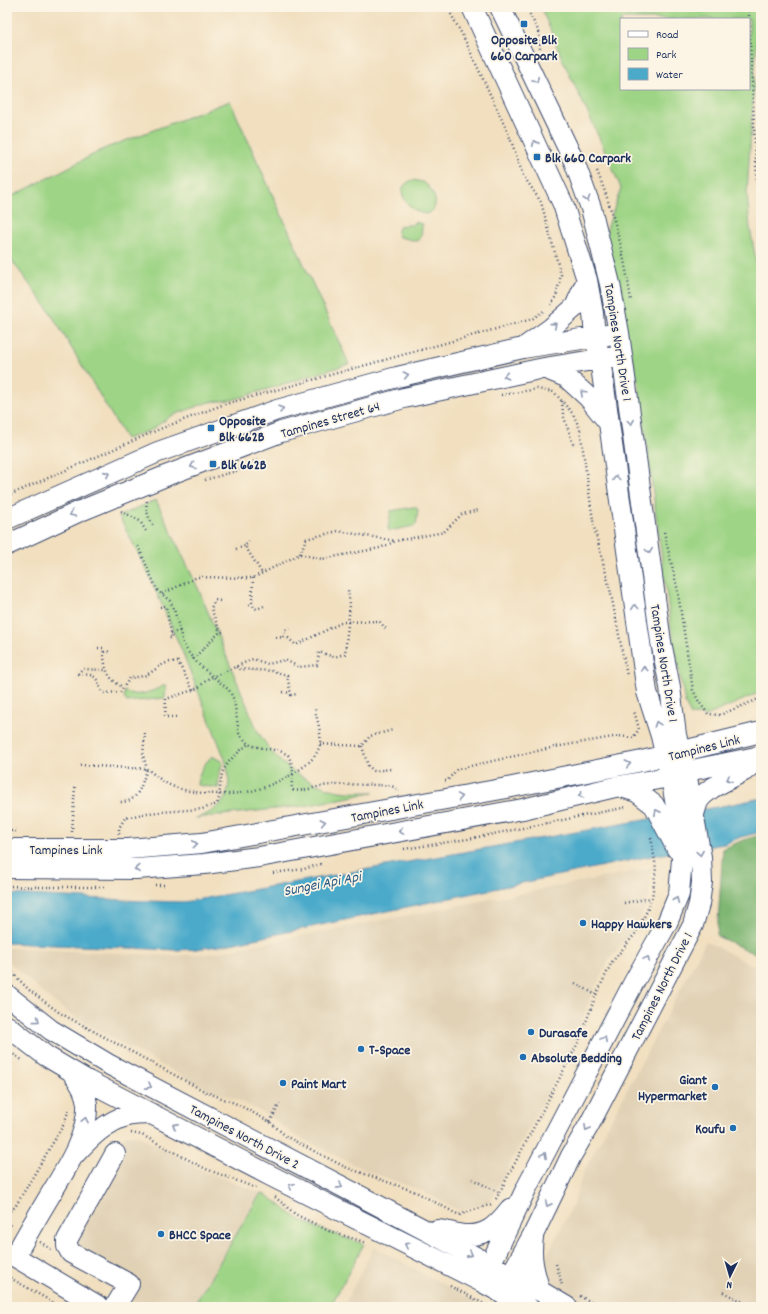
<svg xmlns="http://www.w3.org/2000/svg" width="768" height="1314" font-family="Dekko,sans-serif">
  <rect width="100%" height="100%" fill="#fcf5e5"/>
  <filter id="ink" filterUnits="userSpaceOnUse"><feTurbulence type="fractalNoise" baseFrequency=".025" numOctaves="2"/><feDisplacementMap in="SourceGraphic" scale="8" xChannelSelector="R" yChannelSelector="G"/><feConvolveMatrix kernelMatrix="1 2 1 2 8 2 1 2 1" color-interpolation-filters="sRGB"/></filter>
  <filter id="wash" filterUnits="userSpaceOnUse"><feTurbulence type="fractalNoise" baseFrequency=".012" numOctaves="4" result="noise"/><feDisplacementMap in="SourceGraphic" scale="16" xChannelSelector="R" yChannelSelector="G"/><feGaussianBlur stdDeviation="0.9" result="paint"/><feColorMatrix in="noise" values="0 0 0 0 0 0 0 0 0 0 0 0 0 0 0 0 0 1.4 0 .05"/><feComposite in="paint" operator="in"/></filter>
  <g filter="url(#wash)">
    <rect width="100%" height="100%" fill="#f1dfbf"/>
    <!-- built -->
    <path fill="#e1d2b6" d="M 652,868 L 649,895 L 644,910 L 633,930 L 609,960 L 591,995 L 576,1039 L 490,1202 L 460,1211 L 422,1191 L 365,1170 L 293,1134 L 271,1117 L 238,1100 L 207,1089 L 104,1034 L 73,1016 L 43,993 L 7,960 L 7,948 L 175,956 L 213,953 Z
      M 706,941 L 761,970 L 761,1307 L 520,1307 L 572,1207 L 584,1171 Z
      M 130,1135 L 137,1135 L 206,1172 L 261,1193 L 193,1307 L 143,1307 L 63,1260 L 57,1235 L 110,1146 L 122,1137 Z
      M 374,1247 L 486,1307 L 343,1307 Z"/>
    <!-- green -->
    <path fill="#9ed485" stroke="#5c8272" fill-rule="evenodd" d="M 541,7 L 759,7 L 747,193 L 750,228 L 761,289 L 761,692 L 706,716 L 691,715 L 685,703 L 671,628 L 639,386 L 616,290 L 603,241 L 621,188 L 593,124 L 563,61 ZM 621,19 L 749,19 L 749,89 L 621,89 Z
      M 230,101 L 349,364 L 232,400 L 209,402 L 171,416 L 151,430 L 126,439 L 50,312 L 7,254 L 7,199 L 106,148 Z
      M 413,180 C 416,181 420,181 423,182 C 432,187 442,206 429,213 C 417,219 386,189 413,180 Z
      M 415,222 L 423,224 C 420,231 424,236 417,241 L 399,237 L 397,232 L 400,226 C 405,225 408,225 412,225 Z
      M 156,500 L 198,588 L 258,732 C 262,738 266,744 270,750 C 286,770 314,786 339,791 C 351,793 362,792 374,792 L 310,805 L 196,818 C 228,808 234,789 225,759 L 182,651 L 148,573 L 119,516 Z
      M 413,507 L 416,507 L 418,510 L 416,525 L 414,526 L 389,531 L 388,528 L 391,511 Z
      M 163,686 L 166,686 L 165,698 L 127,702 L 124,698 L 125,691 C 137,698 151,692 163,686 Z
      M 212,756 L 223,762 L 219,775 L 218,788 L 197,785 C 198,773 204,764 212,756 Z
      M 261,1193 C 274,1198 283,1209 294,1216 C 316,1229 340,1236 364,1244 L 330,1307 L 193,1307 Z"/>
    <!-- forest -->
    <path fill="#7eb672" stroke="#4c7268" d="M 761,835 L 761,957 L 717,936 L 723,849 L 743,840 Z"/>
    <!-- water -->
    <path fill="#4baaca" stroke="#336c94" d="M 761,798 L 761,832 L 741,837 L 724,844 L 651,856 L 225,945 L 196,949 L 176,950 L 7,943 L 7,894 L 144,901 L 184,902 L 733,804 Z"/>
  </g>
  <g filter="url(#ink)">
    <g fill="none" stroke-linecap="round" stroke-linejoin="round">
      <!-- minor casing -->
      <g stroke="#3b496d" stroke-width="22">
        <path id="minor" d="M 472,7 L 563,204 L 587,280 L 593,313 L 595,337 L 600,359 L 647,692 L 661,736 L 673,788 L 681,838 L 682,859 L 679,894 L 667,923 L 634,982 L 526,1189 L 482,1282
          M 500,7 L 574,161 L 591,208 L 610,284 L 619,333 L 661,642 L 670,687 L 676,735 L 686,772 L 701,857 L 702,882 L 699,904 L 693,925 L 589,1125 L 571,1156 L 534,1233 L 501,1293
          M 526,346 L 550,329 L 575,307 L 587,280
          M 544,368 L 566,377 L 588,397 L 608,422
          M 7,519 L 158,452 L 277,410 L 397,377 L 523,348 L 607,335
          M 7,545 L 78,512 L 168,475 L 281,432 L 404,398 L 544,368 L 612,357
          M 619,786 L 637,792 L 654,805 L 677,849
          M 694,814 L 698,801 L 703,795 L 712,788 L 744,771 L 757,760
          M 7,849 L 128,849 L 202,843 L 507,788 L 642,761 L 761,732
          M 7,868 L 136,869 L 204,864 L 259,857 L 523,809 L 619,786 L 670,777 L 697,769 L 761,756
          M 7,995 L 51,1030 L 108,1064 L 425,1230 L 540,1291 L 567,1307
          M 7,1026 L 46,1056 L 88,1081 L 271,1176 L 482,1282 L 528,1307
          M 76,1153 C 90,1138 107,1121 127,1116 C 134,1114 143,1114 152,1114
          M 115,1154 L 67,1240 L 67,1246 L 71,1253 L 129,1284 L 115,1307
          M 437,1230 C 445,1230 451,1233 458,1234 C 484,1239 496,1227 510,1209
          M 533,1237 C 530,1259 534,1271 540,1291
          M 7,1252 L 100,1307
          M 15,1256 C 26,1236 37,1217 49,1197 C 64,1172 89,1135 87,1104 C 86,1092 79,1081 72,1072"/>
      </g>
      <!-- path -->
      <path stroke="#3b496d" stroke-width="2.5" stroke-dasharray="1 3" stroke-linecap="butt" d="M 447,7 L 463,36 L 509,135 L 523,175 L 541,202 L 561,275 L 556,296 L 551,305
        M 526,7 L 539,32 L 540,49
        M 749,7 L 749,19
        M 749,22 L 757,182 L 761,204
        M 597,171 C 614,213 625,257 631,301
        M 501,395 L 537,389 L 554,392 L 573,414 L 580,429 L 594,527 L 610,589 L 627,676
        M 562,401 L 563,414 L 574,447
        M 205,480 L 236,471 L 259,459
        M 7,496 L 160,429 L 222,405 L 532,319 L 545,310
        M 147,501 C 145,510 149,518 153,526
        M 121,511 L 140,521 L 147,533
        M 664,532 L 677,587 L 693,690 L 699,702 L 708,714 L 720,715 L 761,698
        M 249,541 L 245,546 L 262,573
        M 138,546 L 157,590 L 170,601 L 174,609 L 183,643 L 188,652 L 198,664 L 229,690 L 234,700 L 239,733 L 248,744 L 253,746 L 280,751 L 288,755 C 291,761 293,767 293,774 C 293,780 290,785 293,790 C 304,792 313,787 323,786 C 331,784 389,784 394,787 C 395,787 398,790 399,791
        M 236,549 L 245,546
        M 300,554 L 306,539 L 338,531 L 396,541
        M 253,578 L 252,602 L 254,608 L 257,609 L 264,606
        M 162,594 L 197,577 L 253,578 L 300,554 L 322,559 L 380,548 L 396,541 L 444,532 L 462,514 L 479,510
        M 220,601 L 215,600 L 211,608 L 220,632
        M 249,605 L 253,605
        M 160,607 L 166,606 L 172,638 L 168,638
        M 171,633 L 180,631
        M 276,637 L 288,638 L 296,645 L 343,622 L 379,621 L 387,630
        M 283,637 L 285,630 L 290,628
        M 98,648 L 103,648 C 105,666 105,678 123,687
        M 104,652 L 112,651
        M 193,659 L 220,632 L 224,632
        M 236,667 L 240,669 L 273,671 L 287,675 L 291,695 L 297,694
        M 78,674 C 97,675 95,675 102,692 L 105,693 L 120,692 L 130,678 C 135,677 141,677 146,675 C 157,670 163,660 178,662 L 193,690
        M 78,674 L 82,669 L 105,670
        M 283,692 L 291,693
        M 176,717 L 165,717 L 166,699 L 193,690 L 198,688 L 208,679 L 253,659 L 268,664 L 285,660 L 299,667 L 317,665 L 319,652 L 334,657 L 345,654 L 350,605 L 348,590
        M 145,733 L 143,755 L 147,769 C 153,773 159,779 166,783 C 186,795 233,797 255,790 C 267,787 279,781 289,776 C 299,770 313,762 318,750 C 324,738 317,721 315,709
        M 320,744 L 362,746 L 370,736 L 393,730
        M 362,746 L 368,766 L 374,771 L 391,769
        M 80,765 L 147,769 C 141,785 139,803 119,802
        M 445,781 L 447,781 L 457,769 L 555,747 L 619,736 L 633,738 L 639,729 L 634,711
        M 7,831 L 18,831
        M 72,832 L 75,786
        M 119,834 L 119,828 L 125,818 L 147,813 L 202,809 L 217,804 C 221,793 219,789 221,779 C 223,763 237,754 248,744
        M 404,849 L 468,839 L 627,807
        M 273,873 L 304,869 L 321,864
        M 155,885 L 166,885
        M 7,886 L 41,887 L 106,887
        M 624,903 L 651,898
        M 7,967 L 29,990 L 60,1013 L 206,1092 L 237,1104 L 270,1122 L 287,1137 L 345,1167 L 416,1192 L 459,1215 L 492,1204
        M 575,983 L 596,995
        M 7,1050 L 22,1060
        M 270,1122 L 281,1101
        M 131,1133 L 142,1135 L 206,1169 L 256,1188
        M 472,1179 L 500,1193
        M 275,1197 L 295,1214 L 329,1231 L 364,1242
        M 496,1199 L 578,1043 L 596,995 L 612,962 L 635,934 L 647,911 L 652,898 L 656,868 L 651,837
        M 7,1213 L 15,1207 L 64,1124 L 69,1109
        M 7,1223 L 14,1227
        M 40,1242 L 51,1249
        M 556,1264 L 562,1285
        M 7,1276 L 61,1307
        M 450,1286 L 490,1307
        M 723,1292 L 743,1302
        M 580,1296 L 600,1307"/>
      <!-- minor -->
      <use href="#minor" stroke="#fff" stroke-width="20"/>
    </g>
    <!-- one-way arrows -->
    <defs><path id="oneway-chevron" d="M-2-3.5L2.5 0L-2 3.5" fill="none" stroke-width="1.6" stroke-linecap="round" stroke-linejoin="round"/></defs>
    <g stroke="#8d97ae">
      <use href="#oneway-chevron" transform="translate(536 80) rotate(64)"/>
      <use href="#oneway-chevron" transform="translate(535 143) rotate(-115)"/>
      <use href="#oneway-chevron" transform="translate(587 199) rotate(71)"/>
      <use href="#oneway-chevron" transform="translate(554 325) rotate(-41)"/>
      <use href="#oneway-chevron" transform="translate(406 375) rotate(-12)"/>
      <use href="#oneway-chevron" transform="translate(506 376) rotate(168)"/>
      <use href="#oneway-chevron" transform="translate(583 393) rotate(-137)"/>
      <use href="#oneway-chevron" transform="translate(281 409) rotate(-16)"/>
      <use href="#oneway-chevron" transform="translate(631 422) rotate(82)"/>
      <use href="#oneway-chevron" transform="translate(193 466) rotate(159)"/>
      <use href="#oneway-chevron" transform="translate(107 474) rotate(-24)"/>
      <use href="#oneway-chevron" transform="translate(616 478) rotate(-98)"/>
      <use href="#oneway-chevron" transform="translate(72 514) rotate(155)"/>
      <use href="#oneway-chevron" transform="translate(649 551) rotate(82)"/>
      <use href="#oneway-chevron" transform="translate(635 607) rotate(-98)"/>
      <use href="#oneway-chevron" transform="translate(644 669) rotate(-97)"/>
      <use href="#oneway-chevron" transform="translate(657 724) rotate(-108)"/>
      <use href="#oneway-chevron" transform="translate(628 764) rotate(-11)"/>
      <use href="#oneway-chevron" transform="translate(729 779) rotate(153)"/>
      <use href="#oneway-chevron" transform="translate(581 795) rotate(167)"/>
      <use href="#oneway-chevron" transform="translate(460 797) rotate(-10)"/>
      <use href="#oneway-chevron" transform="translate(657 812) rotate(-117)"/>
      <use href="#oneway-chevron" transform="translate(323 822) rotate(-11)"/>
      <use href="#oneway-chevron" transform="translate(401 831) rotate(170)"/>
      <use href="#oneway-chevron" transform="translate(195 844) rotate(-6)"/>
      <use href="#oneway-chevron" transform="translate(700 853) rotate(81)"/>
      <use href="#oneway-chevron" transform="translate(137 869) rotate(178)"/>
      <use href="#oneway-chevron" transform="translate(676 900) rotate(-67)"/>
      <use href="#oneway-chevron" transform="translate(647 959) rotate(-62)"/>
      <use href="#oneway-chevron" transform="translate(37 1020) rotate(37)"/>
      <use href="#oneway-chevron" transform="translate(604 1039) rotate(-62)"/>
      <use href="#oneway-chevron" transform="translate(149 1086) rotate(28)"/>
      <use href="#oneway-chevron" transform="translate(85 1120) rotate(-78)"/>
      <use href="#oneway-chevron" transform="translate(175 1126) rotate(-153)"/>
      <use href="#oneway-chevron" transform="translate(587 1128) rotate(119)"/>
      <use href="#oneway-chevron" transform="translate(544 1155) rotate(-62)"/>
      <use href="#oneway-chevron" transform="translate(291 1186) rotate(-153)"/>
      <use href="#oneway-chevron" transform="translate(340 1186) rotate(28)"/>
      <use href="#oneway-chevron" transform="translate(548 1204) rotate(116)"/>
      <use href="#oneway-chevron" transform="translate(407 1245) rotate(-153)"/>
      <use href="#oneway-chevron" transform="translate(470 1254) rotate(28)"/>
    </g>
  </g>
  <!-- markers -->
  <g fill="#1f6fb2" stroke="#fcf5e5" stroke-width="1.5">
    <rect x="520" y="20" width="8" height="8" rx="2"/>
    <rect x="533" y="153" width="8" height="8" rx="2"/>
    <rect x="207" y="424" width="8" height="8" rx="2"/>
    <rect x="209" y="460" width="8" height="8" rx="2"/>
    <circle cx="583" cy="923" r="4"/>
    <circle cx="531" cy="1032" r="4"/>
    <circle cx="361" cy="1049" r="4"/>
    <circle cx="523" cy="1057" r="4"/>
    <circle cx="283" cy="1083" r="4"/>
    <circle cx="715" cy="1087" r="4"/>
    <circle cx="733" cy="1128" r="4"/>
    <circle cx="161" cy="1234" r="4"/>
  </g>
  <g text-anchor="middle" stroke-width="3.5" stroke-linejoin="round" paint-order="stroke">
    <!-- poi labels -->
    <g font-size="14" font-weight="bold" fill="#1b2f5e" stroke="#fcf5e5" text-anchor="start">
      <text x="524" y="44" text-anchor="middle">Opposite Blk<tspan x="524" dy="16">660 Carpark</tspan></text>
      <text x="545" y="162">Blk 660 Carpark</text>
      <text x="219" y="425">Opposite<tspan x="219" dy="16">Blk 662B</tspan></text>
      <text x="221" y="469">Blk 662B</text>
      <text x="591" y="928">Happy Hawkers</text>
      <text x="539" y="1037">Durasafe</text>
      <text x="369" y="1054">T-Space</text>
      <text x="531" y="1062">Absolute Bedding</text>
      <text x="707" y="1084" text-anchor="end">Giant<tspan x="707" dy="16">Hypermarket</tspan></text>
      <text x="291" y="1088">Paint Mart</text>
      <text x="725" y="1133" text-anchor="end">Koufu</text>
      <text x="169" y="1239">BHCC Space</text>
    </g>
    <!-- street labels -->
    <g font-size="14" fill="#1b2f5e" stroke="#fcf5e5">
      <text transform="translate(619 342) rotate(81)" y="5">Tampines North Drive 1</text>
      <text transform="translate(330 419) rotate(-16)" y="5">Tampines Street 64</text>
      <text transform="translate(665 663) rotate(81)" y="5">Tampines North Drive 1</text>
      <text transform="translate(704 747) rotate(-14)" y="5">Tampines Link</text>
      <text transform="translate(387 810) rotate(-11)" y="5">Tampines Link</text>
      <text x="66" y="854">Tampines Link</text>
      <text transform="translate(661 986) rotate(-63)" y="5">Tampines North Drive 1</text>
      <text transform="translate(245 1136) rotate(28)" y="5">Tampines North Drive 2</text>
    </g>
    <!-- water labels -->
    <g font-size="15" font-style="italic" fill="#2c5a84" stroke="#fcf5e5">
      <text transform="translate(322 883) rotate(-11)" y="5">Sungei Api Api</text>
    </g>
  </g>
  <!-- margin -->
  <rect width="768" height="1314" fill="none" stroke="#fcf5e5" stroke-width="24"/>
  <!-- legend -->
  <rect x="620" y="18" width="130" height="72" fill="#fcf5e5" stroke="#a2a6af"/>
  <rect x="628" y="31" width="20" height="6" fill="#ffffff" stroke="#a2a6af"/>
  <text x="656" y="38" font-size="12" fill="#1b2f5e">Road</text>
  <rect x="628" y="48" width="20" height="12" fill="#9ed485" stroke="#a2a6af"/>
  <text x="656" y="58" font-size="12" fill="#1b2f5e">Park</text>
  <rect x="628" y="68" width="20" height="12" fill="#4baaca" stroke="#a2a6af"/>
  <text x="656" y="78" font-size="12" fill="#1b2f5e">Water</text>
  <!-- north arrow -->
  <g transform="translate(730 1276) rotate(185)" stroke="#fcf5e5" stroke-width="3" paint-order="stroke">
  <path d="M0-3L7 15L0 10L-7 15Z" fill="#1b2f5e"/>
  <text y="-6" font-size="11" font-weight="bold" text-anchor="middle" fill="#1b2f5e">N</text>
  </g>
</svg>
